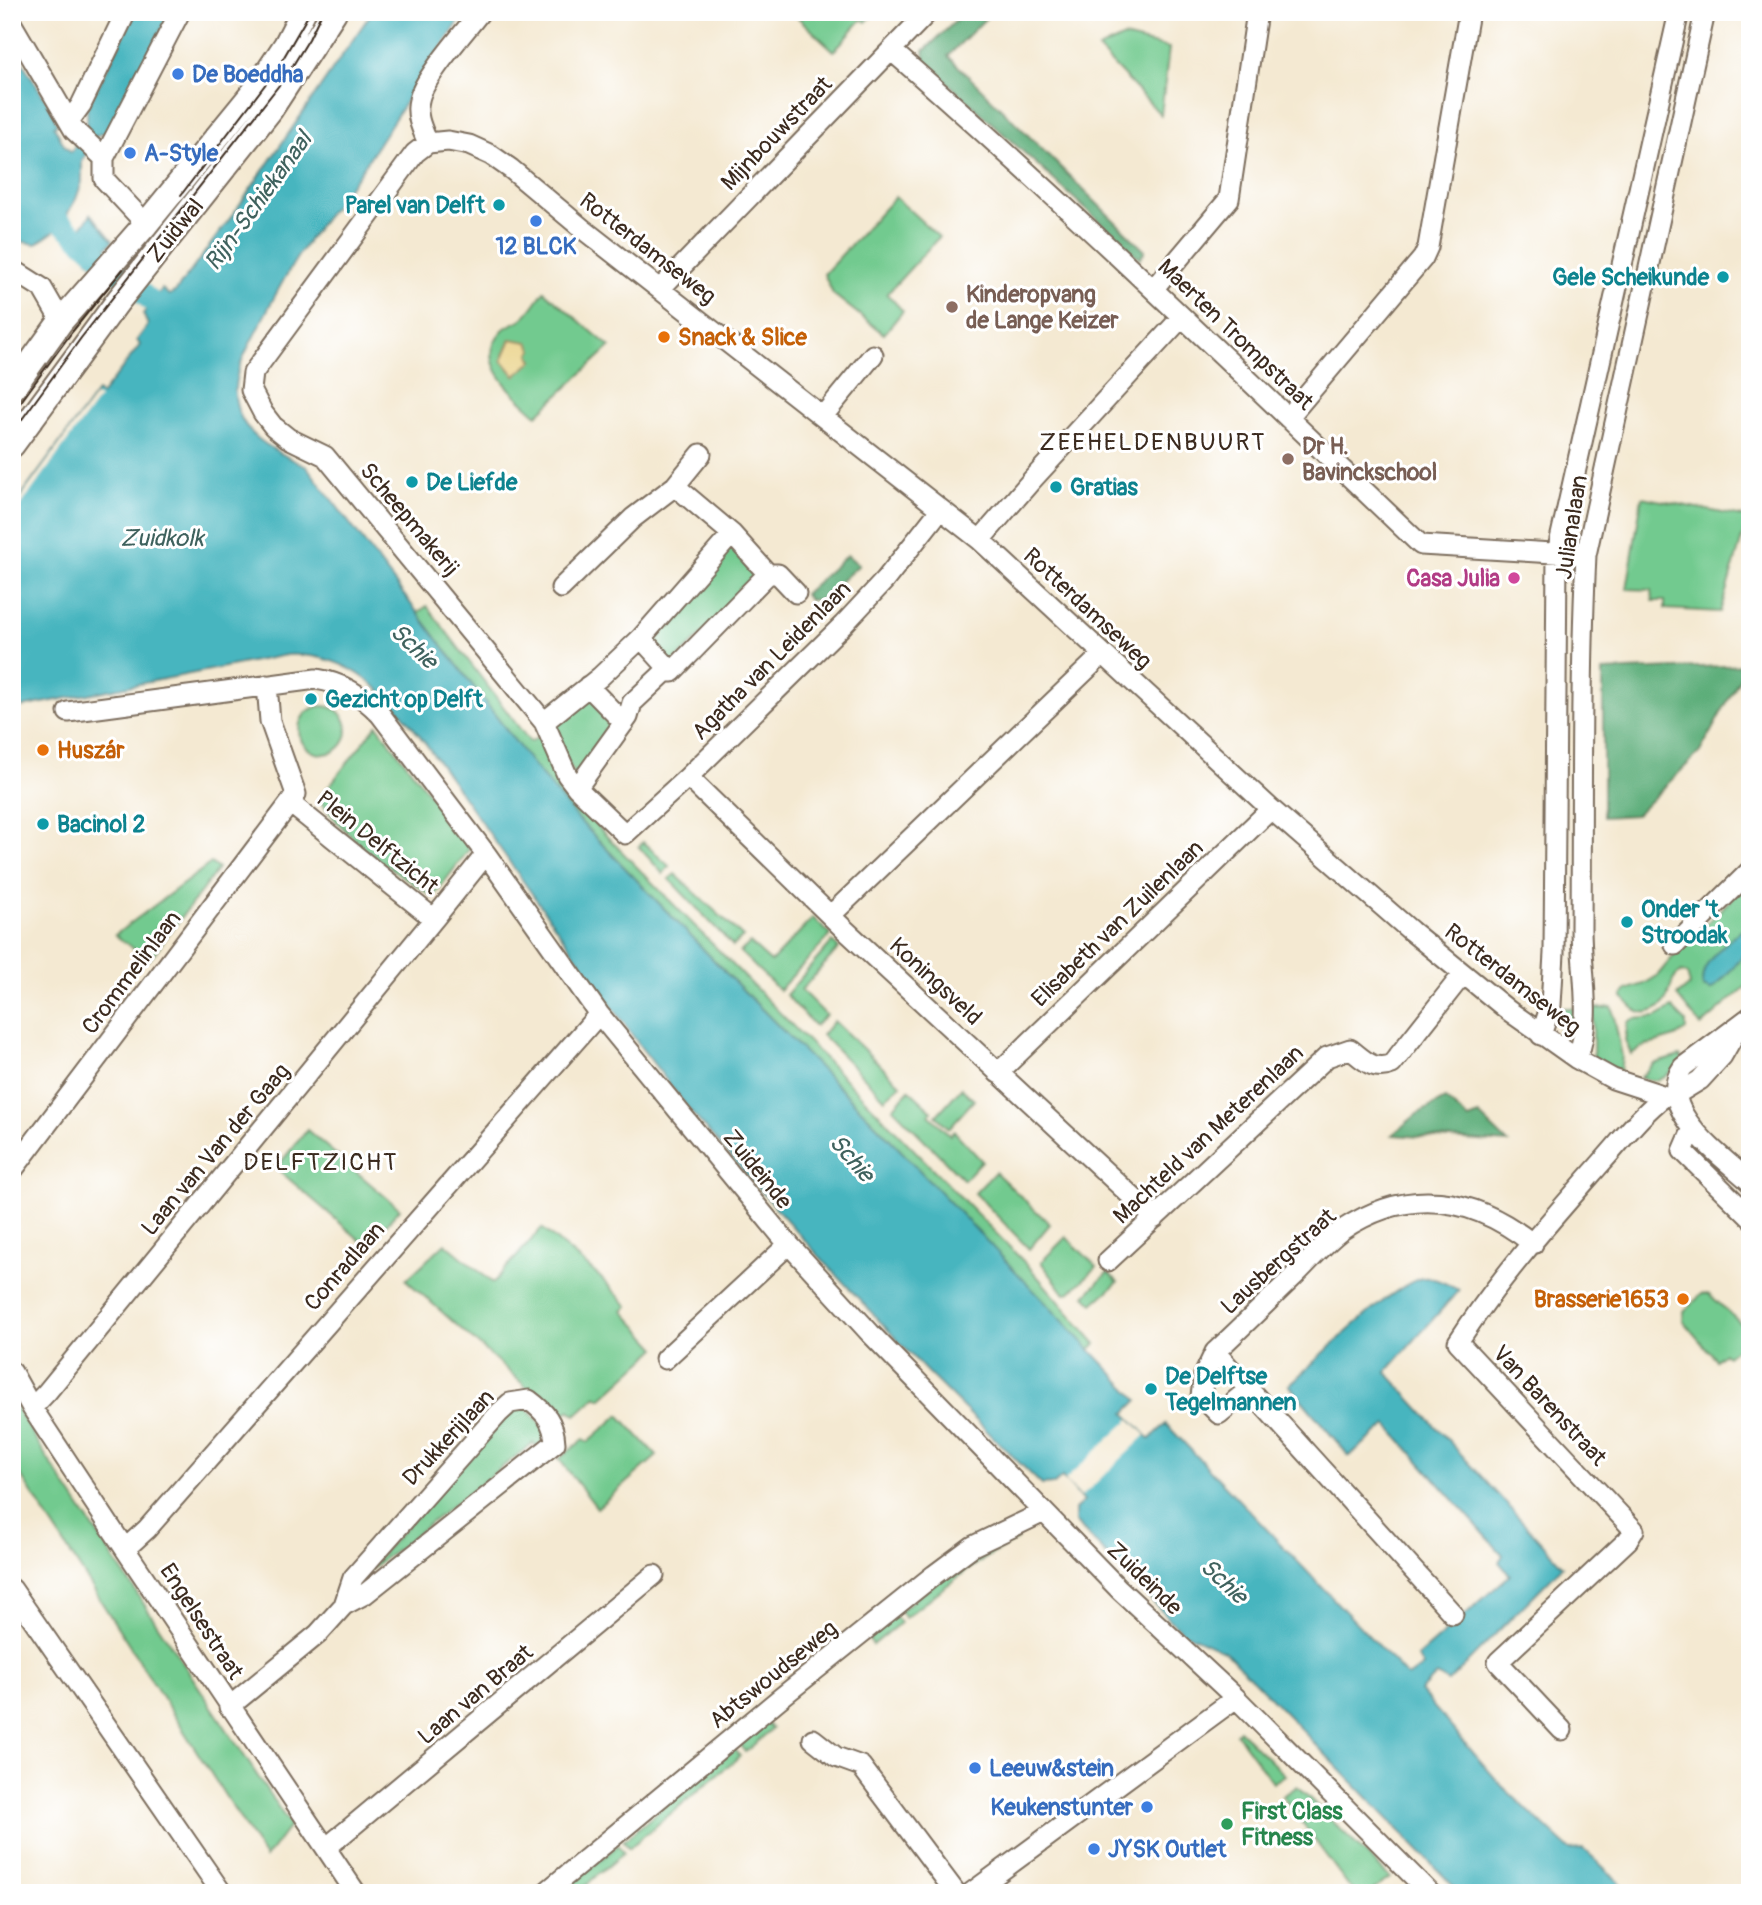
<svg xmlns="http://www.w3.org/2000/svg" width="1762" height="1905" font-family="Pangolin,sans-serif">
  <rect width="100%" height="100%" fill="#fff"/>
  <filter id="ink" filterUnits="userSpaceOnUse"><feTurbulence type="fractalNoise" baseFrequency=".0143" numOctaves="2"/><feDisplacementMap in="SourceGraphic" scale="14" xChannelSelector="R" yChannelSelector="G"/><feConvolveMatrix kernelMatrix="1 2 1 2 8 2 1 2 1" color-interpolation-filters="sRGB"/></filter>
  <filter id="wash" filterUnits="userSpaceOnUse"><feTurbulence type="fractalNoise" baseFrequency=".00686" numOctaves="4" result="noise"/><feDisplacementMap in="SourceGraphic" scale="28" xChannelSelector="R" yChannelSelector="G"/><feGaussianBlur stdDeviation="1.57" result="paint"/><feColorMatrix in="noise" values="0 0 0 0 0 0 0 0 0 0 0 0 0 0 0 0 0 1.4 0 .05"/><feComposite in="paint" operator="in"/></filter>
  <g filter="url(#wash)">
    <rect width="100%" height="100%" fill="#f4e9d2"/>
    <!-- green -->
    <path fill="#72ca8f" stroke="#567a56" stroke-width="2" d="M 792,12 L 876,12 L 866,22 L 862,19 L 834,51 Z
      M 1124,37 L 1169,48 L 1161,115 L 1098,49 Z
      M 895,197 L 939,237 L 887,294 L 903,311 L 884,334 L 833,294 L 824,274 Z
      M 544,291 L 610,347 L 537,415 C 515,394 473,363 502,331 C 507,325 514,324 520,320 C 529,315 538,299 544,291 Z
      M 1642,497 L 1748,518 L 1720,612 L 1665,609 L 1665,601 L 1653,601 L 1652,590 L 1627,589 Z
      M 726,548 L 735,548 L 761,576 L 672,664 L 647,639 Z
      M 427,606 L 530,742 L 540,736 L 572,790 L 568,793 L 585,814 L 1030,1268 L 1096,1344 L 1089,1350 L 883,1132 L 726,973 L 577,818 L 533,765 L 417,613 Z
      M 586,692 L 618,725 L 577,780 L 548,721 Z
      M299 730a24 24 0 1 1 48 0a24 24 0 1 1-48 0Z
      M 377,725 L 470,848 L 433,897 C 389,867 350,844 319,799 Z
      M 643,842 L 669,866 L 663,874 L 639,847 Z
      M 211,863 L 218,869 L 149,960 L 115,935 Z
      M 675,874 L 743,937 L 733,946 L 669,879 Z
      M 1750,881 L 1750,922 L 1712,959 L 1703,987 L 1711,990 C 1726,978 1736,962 1750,948 L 1750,983 L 1701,1026 L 1677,996 L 1690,985 L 1687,974 L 1682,972 C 1664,980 1676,1006 1649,1012 C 1636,1015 1630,1005 1622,996 L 1626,990 L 1644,984 L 1657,976 L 1676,953 Z
      M 813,918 L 831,935 L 779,990 L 740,952 L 750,943 L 771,962 Z
      M 832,942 L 839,948 L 801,990 L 826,1015 L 815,1026 L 786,995 Z
      M 1612,1007 L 1622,1056 L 1620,1072 L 1594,1058 L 1593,1055 L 1593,1009 Z
      M 1558,1008 L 1576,1008 L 1576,1029 L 1573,1033 L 1563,1034 L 1560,1032 Z
      M 1672,1008 L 1686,1022 L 1686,1030 L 1675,1037 L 1645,1046 L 1631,1054 L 1625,1040 L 1628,1022 L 1633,1019 L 1656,1017 Z
      M 834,1021 L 901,1085 L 885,1099 L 822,1035 Z
      M 1680,1056 L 1683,1061 C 1667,1075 1663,1085 1640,1078 L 1653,1064 Z
      M 961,1088 L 974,1100 L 949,1128 L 936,1116 Z
      M 909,1090 L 932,1111 L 929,1115 L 950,1135 L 954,1131 L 982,1161 L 964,1180 L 893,1108 Z
      M 307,1130 L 400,1209 L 367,1246 L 276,1168 Z
      M 995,1172 L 1050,1224 L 1029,1249 L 975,1193 Z
      M 542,1228 L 600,1277 L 628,1306 L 623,1311 L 657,1348 L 601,1399 L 597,1396 L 576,1415 L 569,1410 L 561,1418 L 406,1280 L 445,1243 L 493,1283 Z
      M 1066,1237 L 1097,1267 L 1069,1293 L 1065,1294 L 1041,1262 Z
      M 1108,1272 L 1118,1282 L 1093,1304 L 1085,1296 Z
      M 1702,1294 L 1709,1294 L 1750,1332 L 1750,1337 L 1727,1356 L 1724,1353 L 1716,1360 L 1683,1321 L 1684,1311 Z
      M 12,1400 L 46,1456 L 290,1825 L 265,1858 L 12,1462 Z
      M 523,1404 L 547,1431 L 543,1441 L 537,1447 L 533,1443 L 361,1577 L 514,1407 Z
      M 619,1415 L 657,1456 L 597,1508 L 559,1459 L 584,1439 L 588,1442 Z
      M 1015,1535 L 1017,1540 C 977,1560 941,1590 905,1618 L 899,1611 L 975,1553 Z
      M 894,1615 L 900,1623 L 873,1645 L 867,1638 Z
      M 766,1722 L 772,1729 L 745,1752 L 739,1744 Z
      M 1239,1730 L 1285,1775 L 1273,1783 L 1236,1733 Z
      M 734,1748 L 740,1756 L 629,1848 L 623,1841 Z
      M 1297,1786 L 1390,1878 L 1369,1893 L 1354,1893 L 1282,1796 Z
      M 618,1845 L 624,1853 L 576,1893 L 561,1893 Z"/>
    <!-- forest -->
    <path fill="#5dae7a" stroke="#4c6c4c" stroke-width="2" d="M 965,12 L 992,12 L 948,56 L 1145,251 L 1140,259 L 925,62 L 924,51 Z
      M 847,555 L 859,565 L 820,600 L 809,600 L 804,594 Z
      M 1747,665 L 1700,752 L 1636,815 L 1603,817 L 1603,671 Z
      M 1445,1099 L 1469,1119 L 1479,1115 L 1508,1143 L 1392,1135 L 1417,1114 Z"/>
    <!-- sand -->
    <path fill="#eeda9e" stroke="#94825e" stroke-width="2" d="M 511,339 L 528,342 L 533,350 L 530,354 L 533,361 L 515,376 L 502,360 Z"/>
    <!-- water -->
    <path fill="#46b5bf" stroke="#40706e" stroke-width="2" d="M 136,12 L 170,12 L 110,132 L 97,135 L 82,161 L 82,182 L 76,199 L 59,228 L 36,244 L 12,240 L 12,46 L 51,108 L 57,124 L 54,126 L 64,145 L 71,152 L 87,126 L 87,108 Z
      M 372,12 L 466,12 C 431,62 399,112 366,163 C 348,191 325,216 306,244 C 286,272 272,302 256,332 C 245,354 231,376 236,402 C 242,438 278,452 307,467 L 533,765 L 577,818 L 726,973 L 883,1132 L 1138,1400 L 1125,1413 L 1150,1439 L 1166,1424 L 1408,1677 L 1423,1666 L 1417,1657 L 1510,1575 L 1499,1562 L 1503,1555 L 1387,1425 L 1349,1456 L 1289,1385 C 1314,1363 1396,1281 1423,1278 C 1434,1276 1449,1286 1459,1290 L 1386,1372 L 1563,1566 L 1448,1682 L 1437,1675 L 1420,1691 L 1501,1785 L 1570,1850 L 1584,1849 L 1631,1893 L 1460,1893 L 1226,1652 L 1182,1632 L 1075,1522 L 1075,1509 L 1084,1501 L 1062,1477 L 1054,1484 L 1042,1485 L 927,1372 L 806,1242 L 691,1112 L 640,1046 L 426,744 C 389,695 353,652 286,655 L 12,709 L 12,508 L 97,392 L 101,395 L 140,345 L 137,340 L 148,325 L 143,314 L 162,289 L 169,295 L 176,291 L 234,213 Z
      M 91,214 L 113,241 L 92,263 L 71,242 Z
      M 1750,922 L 1750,948 C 1736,962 1726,978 1711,990 L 1703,987 C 1696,962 1734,937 1750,922 Z"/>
    <!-- pier -->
    <path fill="#f4e9d2" d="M 95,396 L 99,398 L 16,512 L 12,522 L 12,510 Z
      M 1130,1419 L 1146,1435 L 1081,1497 L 1065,1480 Z"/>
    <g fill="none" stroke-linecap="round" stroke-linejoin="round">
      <!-- canal -->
      <path stroke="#46b5bf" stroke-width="21" d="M 42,206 L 173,320"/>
    </g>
  </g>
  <g filter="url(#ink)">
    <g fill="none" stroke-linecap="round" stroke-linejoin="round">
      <!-- minor casing -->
      <g stroke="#7c6d5d" stroke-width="23">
        <path id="minor" d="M 12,24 L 74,130 L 104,158
          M 891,50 C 1073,209 1246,378 1421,545 L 1586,555
          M 70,120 L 81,105 L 126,12
          M 428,143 C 422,129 415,115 419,100 C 423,78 465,32 480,12
          M 146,224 L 104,179 L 104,158 L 180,12
          M 12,269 L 42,288 L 61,321
          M 1154,288 L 1229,199 L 1257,12
          M 660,289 L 928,12
          M 823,416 L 873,355
          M 1288,418 L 1423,258 L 1428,247 L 1469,12
          M 940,510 L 885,580 L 843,625 L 688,777 L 625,834 L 577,788 L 567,775 L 544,722 L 325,456 L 288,438 L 273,426 L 263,413 L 251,390 L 253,373 L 415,153 L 428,143 L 448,141 L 469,145 L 491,155 L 511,169 L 584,230 L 980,540 L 1271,809 L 1411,931 L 1509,1011 L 1577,1059 L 1613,1079 L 1665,1096 L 1677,1094 L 1700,1080 L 1722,1056 L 1738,1028
          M 980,540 L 1032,480 L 1182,317
          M 768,574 L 778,574 L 796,593
          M 561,588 L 633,518 L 675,486
          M 641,638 L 732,534
          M 672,672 L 768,574 L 732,534 L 675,486 L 701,454
          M 267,685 L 270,721 L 296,794 L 290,803 L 434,919 L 486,854
          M 588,686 L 624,723
          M 68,712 L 316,679 C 343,683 361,695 380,714 L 486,854 L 599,1014 L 783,1238 L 870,1333 L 1119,1589 L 1236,1698 L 1430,1893
          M 544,722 L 600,677 L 641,638 L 672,672 L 665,672 L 632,703 L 628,717 L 577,788
          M 688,777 L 843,928 L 1155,1218
          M 831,915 L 1102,655
          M 1675,945 L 1750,871
          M 1750,1017 L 1683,1067 C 1653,1109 1723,1157 1750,1182
          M 1541,1035 L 1551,1005 L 1554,953 L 1557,553 L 1679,12
          M 1577,1059 C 1593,1018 1581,971 1581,928 C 1582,804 1580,679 1586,555 L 1704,17 L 1703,12
          M 998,1073 L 1271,809
          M 1693,1128 L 1683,1151 L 1750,1217
          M 12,1171 L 290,803
          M 1108,1261 L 1327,1057 L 1350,1049 C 1364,1060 1374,1072 1392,1064 L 1463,974
          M 1215,1352 L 1204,1375 L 1201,1396 L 1219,1414 L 1248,1390
          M 665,1359 L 789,1244
          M 12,1372 L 32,1408 L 125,1549 L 356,1893
          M 32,1408 L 47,1392 L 434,919
          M 125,1549 L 147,1529 L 599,1014
          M 12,1589 L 222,1893
          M 1453,1614 L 1215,1352 C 1241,1328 1266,1303 1292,1278 C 1308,1263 1324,1243 1342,1230 C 1408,1186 1473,1196 1533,1244
          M 229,1707 L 318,1634 L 344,1605 L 365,1594 L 555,1443 C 554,1422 545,1412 529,1400 L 510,1403 L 499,1413 L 353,1578 L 344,1605
          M 1562,1730 L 1498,1662 L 1628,1540 L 1634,1530 L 1458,1342 C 1499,1278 1552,1219 1602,1162 C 1622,1140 1641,1114 1665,1096
          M 813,1739 L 836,1757 L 861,1766 L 956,1893
          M 326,1848 L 654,1575
          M 545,1893 L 778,1700 L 934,1575 L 973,1546 L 1044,1512
          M 971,1893 L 1236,1698"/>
      </g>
      <!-- major casing -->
      <g stroke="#7c6d5d" stroke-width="28">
        <path id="major" d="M 12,389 L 61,321 L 146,224 L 258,87 L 286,45 L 303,12
          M 12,445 L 118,301 L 270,110 L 334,12"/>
      </g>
      <!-- minor -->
      <use href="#minor" stroke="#fff" stroke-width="19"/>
      <!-- major -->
      <use href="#major" stroke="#fff" stroke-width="24"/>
      <!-- tram -->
      <path stroke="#3b2a1e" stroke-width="2" d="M 181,195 L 277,69 L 310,12
        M 12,414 L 72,332 L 123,269
        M 12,433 L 81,338 L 287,75 L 309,39 L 322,12"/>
    </g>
  </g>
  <!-- markers -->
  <g fill="#3f7fe0" stroke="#fff" stroke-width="2.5">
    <circle cx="178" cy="74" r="7"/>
    <circle cx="130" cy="153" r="7"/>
    <circle cx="536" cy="221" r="7"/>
    <circle cx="975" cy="1768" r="7"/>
    <circle cx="1147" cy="1807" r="7"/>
    <circle cx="1094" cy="1849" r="7"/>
  </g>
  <g fill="#0f9aa8" stroke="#fff" stroke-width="2.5">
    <circle cx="499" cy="205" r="7"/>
    <circle cx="1723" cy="277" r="7"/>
    <circle cx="412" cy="482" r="7"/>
    <circle cx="1056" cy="487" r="7"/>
    <circle cx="311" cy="699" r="7"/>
    <circle cx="43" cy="824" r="7"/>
    <circle cx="1627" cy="922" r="7"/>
    <circle cx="1151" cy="1389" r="7"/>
  </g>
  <g fill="#8d6e63" stroke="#fff" stroke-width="2.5">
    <circle cx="952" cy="307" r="7"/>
    <circle cx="1288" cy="459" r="7"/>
  </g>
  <g fill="#e8710a" stroke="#fff" stroke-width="2.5">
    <circle cx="664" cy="337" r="7"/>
    <circle cx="43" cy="750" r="7"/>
    <circle cx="1683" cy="1299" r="7"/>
  </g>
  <circle fill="#d1479c" stroke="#fff" stroke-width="2.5" cx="1514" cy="578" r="7"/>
  <circle fill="#2e9e5b" stroke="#fff" stroke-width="2.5" cx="1227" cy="1824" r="7"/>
  <g text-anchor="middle" stroke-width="6" stroke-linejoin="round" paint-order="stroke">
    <!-- shop labels -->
    <g font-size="23" font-weight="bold" fill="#366cbe" stroke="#fff" text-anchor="start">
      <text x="192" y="82">De Boeddha</text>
      <text x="144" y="161">A-Style</text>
      <text x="536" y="254" text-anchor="middle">12 BLCK</text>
      <text x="989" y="1776">Leeuw&amp;stein</text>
      <text x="1133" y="1815" text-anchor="end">Keukenstunter</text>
      <text x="1108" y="1857">JYSK Outlet</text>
    </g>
    <!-- street labels -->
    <g font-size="23" fill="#3b2a1e" stroke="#fff">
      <text transform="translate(776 133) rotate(-46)" y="8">Mijnbouwstraat</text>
      <text transform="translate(175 230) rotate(-51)" y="8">Zuidwal</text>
      <text transform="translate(648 248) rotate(38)" y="8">Rotterdamseweg</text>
      <text transform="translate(1236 334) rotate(44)" y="8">Maerten Trompstraat</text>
      <text transform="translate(410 519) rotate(50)" y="8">Scheepmakerij</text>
      <text transform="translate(1571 527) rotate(-81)" y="8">Julianalaan</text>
      <text transform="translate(1088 608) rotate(43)" y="8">Rotterdamseweg</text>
      <text transform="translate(771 660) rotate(-45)" y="8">Agatha van Leidenlaan</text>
      <text transform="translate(378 842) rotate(39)" y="8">Plein Delftzicht</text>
      <text transform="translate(1117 923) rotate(-44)" y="8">Elisabeth van Zuilenlaan</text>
      <text transform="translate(131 972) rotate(-53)" y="8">Crommelinlaan</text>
      <text transform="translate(1513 979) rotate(38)" y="8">Rotterdamseweg</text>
      <text transform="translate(936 981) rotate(43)" y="8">Koningsveld</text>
      <text transform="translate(1208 1134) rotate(-43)" y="8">Machteld van Meterenlaan</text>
      <text transform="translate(215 1149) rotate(-50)" y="8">Laan van Van der Gaag</text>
      <text transform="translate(758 1169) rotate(51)" y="8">Zuideinde</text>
      <text transform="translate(1278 1261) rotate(-42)" y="8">Lausbergstraat</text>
      <text transform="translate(344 1266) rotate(-49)" y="8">Conradlaan</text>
      <text transform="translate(1550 1405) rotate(47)" y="8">Van Barenstraat</text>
      <text transform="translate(448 1437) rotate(-47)" y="8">Drukkerijlaan</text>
      <text transform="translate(1145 1578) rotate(44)" y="8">Zuideinde</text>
      <text transform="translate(202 1621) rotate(57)" y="8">Engelsestraat</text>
      <text transform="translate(773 1674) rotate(-39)" y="8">Abtswoudseweg</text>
      <text transform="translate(475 1694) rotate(-40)" y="8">Laan van Braat</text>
    </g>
    <!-- culture labels -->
    <g font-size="23" font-weight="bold" fill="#0d838f" stroke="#fff" text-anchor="start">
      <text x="485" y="213" text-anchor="end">Parel van Delft</text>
      <text x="1709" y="285" text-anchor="end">Gele Scheikunde</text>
      <text x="426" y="490">De Liefde</text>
      <text x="1070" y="495">Gratias</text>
      <text x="325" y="707">Gezicht op Delft</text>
      <text x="57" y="832">Bacinol 2</text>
      <text x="1641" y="917">Onder 't<tspan x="1641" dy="26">Stroodak</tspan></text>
      <text x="1165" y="1384">De Delftse<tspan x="1165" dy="26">Tegelmannen</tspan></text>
    </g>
    <!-- education labels -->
    <g font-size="23" font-weight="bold" fill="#785e54" stroke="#fff" text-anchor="start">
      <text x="966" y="302">Kinderopvang<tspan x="966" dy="26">de Lange Keizer</tspan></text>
      <text x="1302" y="454">Dr H.<tspan x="1302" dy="26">Bavinckschool</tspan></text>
    </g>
    <!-- food labels -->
    <g font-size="23" font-weight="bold" fill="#c56008" stroke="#fff" text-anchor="start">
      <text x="678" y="345">Snack &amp; Slice</text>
      <text x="57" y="758">Huszár</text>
      <text x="1669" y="1307" text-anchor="end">Brasserie1653</text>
    </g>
    <!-- hotel labels -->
    <g font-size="23" font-weight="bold" fill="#b23c85" stroke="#fff" text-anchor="end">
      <text x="1500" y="586">Casa Julia</text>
    </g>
    <!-- leisure labels -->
    <g font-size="23" font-weight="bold" fill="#27864d" stroke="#fff" text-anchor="start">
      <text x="1241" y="1819">First Class<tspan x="1241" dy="26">Fitness</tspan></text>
    </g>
    <!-- water labels -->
    <g font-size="24" font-style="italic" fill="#3f625e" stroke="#fff">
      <text transform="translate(258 201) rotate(-54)" y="8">Rijn-Schiekanaal</text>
      <text x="162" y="546">Zuidkolk</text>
      <text transform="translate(414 646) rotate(43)" y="8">Schie</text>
      <text transform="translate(852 1158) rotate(49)" y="8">Schie</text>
      <text transform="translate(1224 1581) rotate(43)" y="8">Schie</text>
    </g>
    <!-- neighbourhood labels -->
    <g font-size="24" letter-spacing="2" fill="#3b2a1e" stroke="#fff">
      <text x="1153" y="450">ZEEHELDENBUURT</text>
      <text x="321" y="1170">DELFTZICHT</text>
    </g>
  </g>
  <!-- margin -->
  <rect width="1762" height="1905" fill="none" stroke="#fff" stroke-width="42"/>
</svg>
